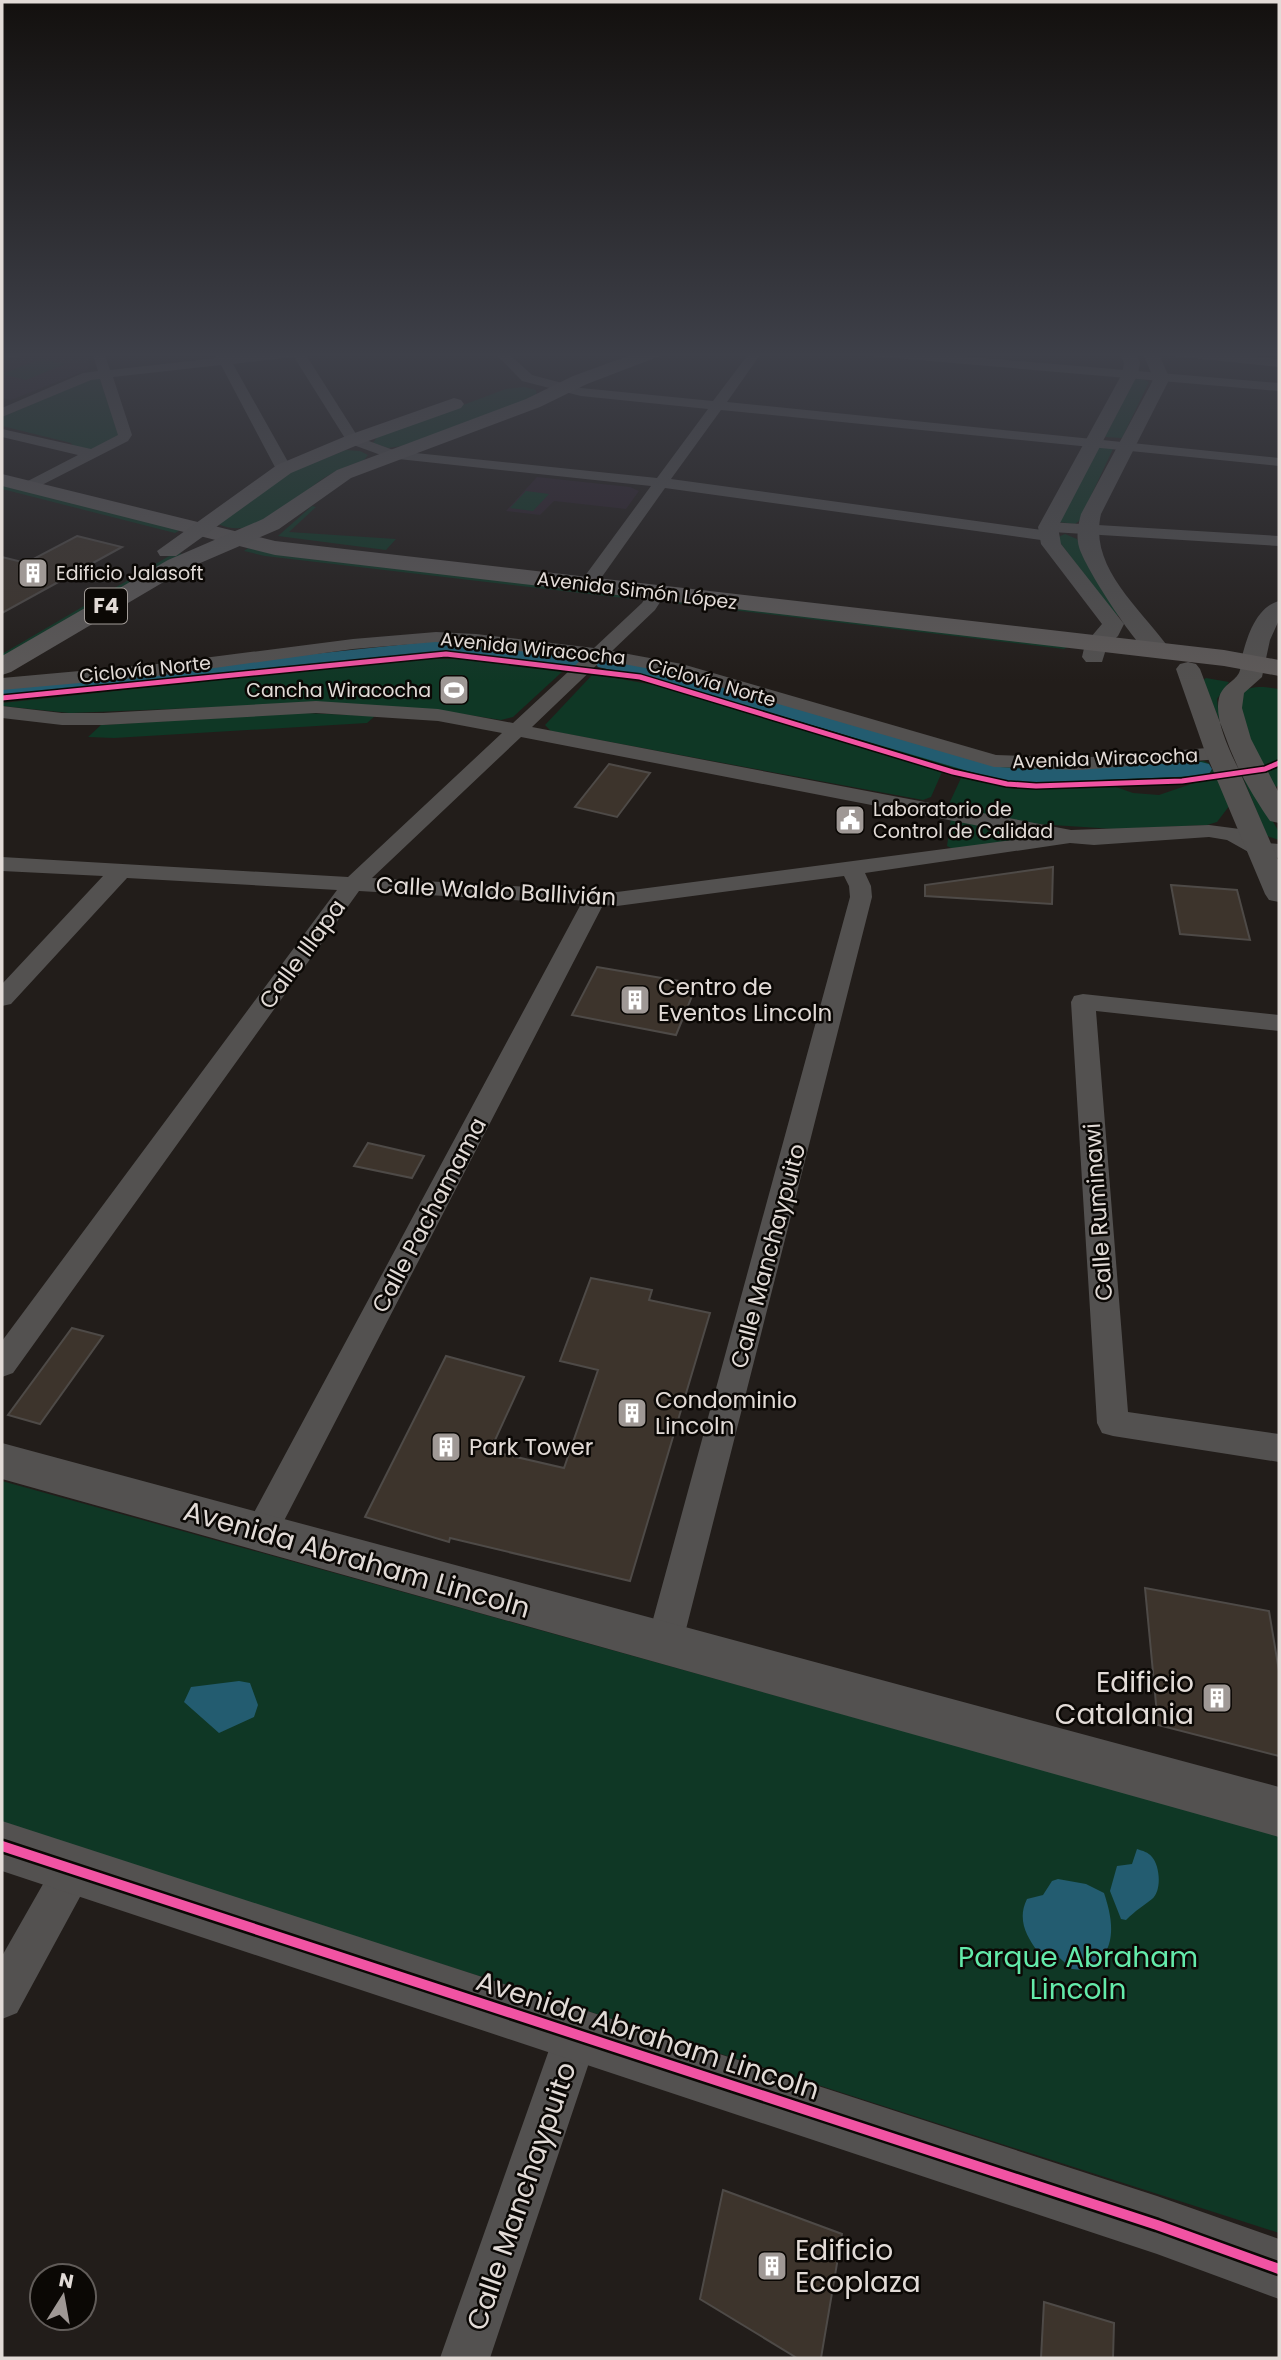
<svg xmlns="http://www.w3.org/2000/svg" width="1281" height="2360" font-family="Poppins,sans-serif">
  <rect width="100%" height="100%" fill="#221d1a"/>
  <!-- education -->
  <path fill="#2c202a" d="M 37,352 L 87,352 L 90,366 L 87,370 L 11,400 L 2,398 L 2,358 Z
    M 537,477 L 630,487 L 639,491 L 626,509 L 554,501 L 540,515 L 506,511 Z"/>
  <!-- green -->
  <path fill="#0f3725" d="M 41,359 L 65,364 L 26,380 L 2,374 Z
    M 1140,378 L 1149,382 L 1122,438 L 1105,437 L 1134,380 Z
    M 91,379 L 100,379 L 119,437 L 98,450 L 74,447 L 71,443 L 2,426 L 2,417 Z
    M 524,387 L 536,390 L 537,396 L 402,446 L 388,448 L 373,443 L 377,437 L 506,389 Z
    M 1097,446 L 1113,449 L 1079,521 L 1075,524 L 1059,522 Z
    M 346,450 L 360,451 L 368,455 L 364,460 C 351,465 336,470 324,478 C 295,497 257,542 218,524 L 286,474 Z
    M 2,484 L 182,529 L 175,533 L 2,489 Z
    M 526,491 L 549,494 L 533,511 L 510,508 Z
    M 312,506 L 316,507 L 289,532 L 396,539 L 386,550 L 278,536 Z
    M 1065,534 L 1077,539 L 1120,615 L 1116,616 L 1058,540 L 1058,537 Z
    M 248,548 L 269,552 L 639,597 L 632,599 L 265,556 L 244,551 Z
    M 176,552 L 182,554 L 2,659 L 2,654 Z
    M 672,600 L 1068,647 L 1064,649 L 673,603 Z
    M 417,659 L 458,659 L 563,671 L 513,717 L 501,720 L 443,711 L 314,703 L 70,713 L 2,706 L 2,703 Z
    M 593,674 L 654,685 L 942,772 L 931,797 L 923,800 L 551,731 L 545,725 Z
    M 1206,678 L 1229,682 L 1217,699 L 1218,708 L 1264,806 L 1279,832 L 1279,840 L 1267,836 L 1203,680 Z
    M 1264,687 L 1279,689 L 1279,785 L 1273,789 C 1263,772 1230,709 1243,693 C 1247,687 1257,687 1264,687 Z
    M 303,713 L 375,716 L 367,723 L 114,738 L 88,737 L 101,725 Z
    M 856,725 L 1006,767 L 1204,761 L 1210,764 L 1022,773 L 1003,771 L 853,728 Z
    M 847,734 L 1001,778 L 1020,779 L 1214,770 L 1215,773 L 1182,777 L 1022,784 L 1001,782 L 845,736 Z
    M 961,778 L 1015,789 L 1113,786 L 1133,793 L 1159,795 L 1194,783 L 1221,778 L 1230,805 L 1217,822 L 1207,825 L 1114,829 L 1037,824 L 952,808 L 949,804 Z
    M 951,818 L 1035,835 L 1033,839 L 953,849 L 947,846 Z
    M 2,1481 L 1279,1835 L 1279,2233 L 2,1823 Z"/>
  <!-- water -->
  <path fill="#235c70" d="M 239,1681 L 250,1683 L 258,1705 L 254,1717 L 219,1733 L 184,1702 L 191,1687 Z
    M 1137,1849 C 1143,1851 1148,1852 1152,1857 C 1160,1866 1162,1891 1152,1899 C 1142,1907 1136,1910 1126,1920 L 1121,1919 L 1110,1891 L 1117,1866 L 1132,1864 Z
    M 1058,1879 L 1086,1884 L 1104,1893 C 1110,1911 1116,1935 1105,1953 C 1101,1959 1089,1965 1083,1970 L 1072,1969 L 1053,1952 L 1038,1952 C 1026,1936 1017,1919 1027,1899 L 1043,1895 L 1052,1881 Z"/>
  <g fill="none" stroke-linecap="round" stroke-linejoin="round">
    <!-- canal -->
    <path fill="#235c70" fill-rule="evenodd" d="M 436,641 L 574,654 L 581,656 L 584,660 L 581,664 L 574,666 L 436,653 L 2,699 L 2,687 Z
      M 605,657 L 684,675 L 1000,767 L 1028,769 L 1201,762 L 1209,764 L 1212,769 L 1209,774 L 1201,776 L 1028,783 L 998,780 L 672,684 L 598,667 L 595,663 L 598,659 Z"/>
  </g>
  <!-- building -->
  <path fill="#3d342c" stroke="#4e4a47" stroke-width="2" d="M 77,536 L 122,547 L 2,613 L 2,557 L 26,563 Z
    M 609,764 L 650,773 L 617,817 L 575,807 Z
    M 1053,867 L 1052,904 L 925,896 L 925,885 Z
    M 1171,885 L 1237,890 L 1250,940 L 1180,934 Z
    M 597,967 L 697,984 L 676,1035 L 572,1015 Z
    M 368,1143 L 424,1156 L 412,1178 L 354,1166 Z
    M 591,1278 L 652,1290 L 649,1300 L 710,1313 L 630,1581 L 450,1538 L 449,1542 L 365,1517 L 446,1356 L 524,1377 L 490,1451 L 564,1468 L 598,1370 L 560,1361 Z
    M 72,1328 L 103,1336 L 40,1424 L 8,1415 Z
    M 1145,1588 L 1269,1611 L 1279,1671 L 1279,1756 L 1158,1725 Z
    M 723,2190 L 842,2234 L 821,2358 L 797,2358 L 700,2299 Z
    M 1044,2302 L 1114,2323 L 1113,2358 L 1041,2358 Z"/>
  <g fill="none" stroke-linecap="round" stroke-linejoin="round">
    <!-- minor -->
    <path fill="#535150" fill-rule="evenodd" d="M 2,352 L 28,352 L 27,355 L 2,359 Z
      M 92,352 L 104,352 L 110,370 L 217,358 L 214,352 L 226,352 L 229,356 L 271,352 L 309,352 L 306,355 L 358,437 L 396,451 L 657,478 L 708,409 L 581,396 L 522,381 L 494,352 L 507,352 L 532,375 L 581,388 L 713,401 L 750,352 L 762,352 L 727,402 L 1279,458 L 1279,466 L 721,410 L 671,479 L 1042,530 L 1040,527 L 1042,524 L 1048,522 L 1279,536 L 1279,546 L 1052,532 L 1056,536 L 1048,541 L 665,488 L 594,588 L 588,589 L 579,584 L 651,486 L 389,458 L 348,443 L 294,357 L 233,364 L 292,469 L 289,472 L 284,474 L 276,469 L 221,365 L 113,377 L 132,435 L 128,441 L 34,489 L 24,489 L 21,486 L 24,483 L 78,455 L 2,437 L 2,429 L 91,449 L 118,435 L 100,379 L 91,380 L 2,417 L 2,408 L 83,373 L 98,371 Z
      M 865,352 L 912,352 L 1279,383 L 1279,391 L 871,356 Z
      M 1167,352 L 1207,352 L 1279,359 L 1279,367 L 1173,356 Z
      M 657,588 L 666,593 L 655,610 L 612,651 L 682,664 L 996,755 L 1079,758 L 1220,747 L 1227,749 L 1230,753 L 1227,757 L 1220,759 L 1079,770 L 994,767 L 672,673 L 602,660 L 532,727 L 1071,830 L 1209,825 L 1240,829 L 1265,843 L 1279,844 L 1279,858 L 1252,854 L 1227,840 L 1209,837 L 1094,845 L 1070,843 L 865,873 L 871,886 L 872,897 L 682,1645 L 677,1657 L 664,1662 L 651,1657 L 646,1645 L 850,897 L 849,886 L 844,876 L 617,906 L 603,905 L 273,1542 L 261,1546 L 249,1542 L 244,1531 L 581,904 L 359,891 L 13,1373 L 2,1377 L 2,1341 L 337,890 L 127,878 L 11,1004 L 2,1006 L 2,984 L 103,876 L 2,871 L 2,857 L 348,877 L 502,733 L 438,721 L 316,713 L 103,725 L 62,725 L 2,718 L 2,706 L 62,713 L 103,713 L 316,701 L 438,709 L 513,723 L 583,658 L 436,642 L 353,649 L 157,676 L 2,690 L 2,678 L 157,664 L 353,639 L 436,632 L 476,634 L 594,648 L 642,603 L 651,589 ZM 521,737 L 1036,837 L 617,892 L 372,878 Z
      M 1083,994 L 1279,1015 L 1279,1031 L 1096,1011 L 1128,1412 L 1279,1434 L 1279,1462 L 1113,1436 L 1102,1433 L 1097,1423 L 1071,1002 L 1074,996 Z
      M 73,1850 L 87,1856 L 93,1870 L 87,1884 L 17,2013 L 2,2019 L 2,1956 L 59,1856 Z
      M 577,2011 L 592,2018 L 599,2033 L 490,2358 L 440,2358 L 555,2033 L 562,2018 Z"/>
    <!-- tertiary -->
    <path fill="#535150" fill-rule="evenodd" d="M 1120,352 L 1136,352 L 1140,363 L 1138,374 L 1058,527 L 1061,544 L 1124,624 L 1118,636 L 1107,646 L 1102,662 L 1086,662 L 1082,657 L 1085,644 L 1102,624 L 1041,544 L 1038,527 L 1122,374 L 1124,363 Z
      M 1142,352 L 1158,352 L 1169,377 L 1168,382 L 1101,514 C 1088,569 1143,610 1171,651 L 1168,656 C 1163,657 1157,659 1152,656 C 1136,647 1084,566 1079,547 C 1076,536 1078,525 1081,514 L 1152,382 L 1153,377 Z
      M 1279,601 L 1279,620 L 1270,640 L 1262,677 L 1244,693 L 1242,708 L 1251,739 L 1279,793 L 1279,823 L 1270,821 C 1252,795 1211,729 1219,698 C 1222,685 1234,682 1239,673 C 1241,669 1241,662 1242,657 C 1247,637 1256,607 1279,601 Z
      M 1188,662 L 1196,664 L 1200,669 L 1230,749 L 1279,862 L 1279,902 L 1269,900 L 1265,894 L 1204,749 L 1176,669 L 1180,664 Z
      M 2,1443 L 1279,1787 L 1279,1837 L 2,1479 Z
      M 2,1821 L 1157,2196 L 1279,2239 L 1279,2299 L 1157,2254 L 2,1871 Z"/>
    <!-- primary -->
    <path fill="#5e5a59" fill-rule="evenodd" d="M 2,474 L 275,541 L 1224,650 L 1279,660 L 1279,676 L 1224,666 L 275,555 L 2,486 Z"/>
    <!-- trunk -->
    <path fill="#5c5958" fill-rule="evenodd" d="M 639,352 L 663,352 L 660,356 L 587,384 L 540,407 L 351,478 L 279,529 L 184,570 L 11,672 L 2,675 L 2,656 L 168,560 L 263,519 L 337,470 L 526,399 L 573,376 Z
      M 454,398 L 461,400 L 464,404 L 461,408 L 360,444 L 291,473 L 176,556 L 160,556 L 157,551 L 277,465 L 346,436 Z"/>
    <!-- cycleway-far1 casing -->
    <g stroke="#0b0805" stroke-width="8">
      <path id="cycleway-far1" d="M 2,698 L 446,654 L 640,677 L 953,772 L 1007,784 L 1036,786 L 1182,781 L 1265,769 L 1279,763"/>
    </g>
    <!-- cycleway casing -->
    <g stroke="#0b0805" stroke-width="15">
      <path id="cycleway" d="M 2,1846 L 1157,2225 L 1279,2269"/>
    </g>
    <!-- cycleway-far1 -->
    <use href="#cycleway-far1" stroke="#f153a3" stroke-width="5"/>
    <!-- cycleway -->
    <use href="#cycleway" stroke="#f153a3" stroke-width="10"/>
  </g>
  <!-- sky -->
  <linearGradient id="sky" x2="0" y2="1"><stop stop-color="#13100e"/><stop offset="0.52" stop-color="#3e4049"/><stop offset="1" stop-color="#3e4049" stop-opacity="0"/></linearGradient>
  <rect width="1281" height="682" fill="url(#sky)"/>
  <!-- icons -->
  <defs>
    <g id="building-square" transform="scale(1.575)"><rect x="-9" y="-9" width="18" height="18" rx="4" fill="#9f9895" stroke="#0b0805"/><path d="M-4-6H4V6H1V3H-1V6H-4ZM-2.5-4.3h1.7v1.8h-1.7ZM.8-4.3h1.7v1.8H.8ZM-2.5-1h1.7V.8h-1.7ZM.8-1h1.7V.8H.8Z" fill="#fff"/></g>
    <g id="stadium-square" transform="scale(1.575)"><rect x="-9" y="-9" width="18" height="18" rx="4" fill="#9f9895" stroke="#0b0805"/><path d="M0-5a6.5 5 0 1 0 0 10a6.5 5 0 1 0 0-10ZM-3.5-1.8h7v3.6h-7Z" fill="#fff"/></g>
    <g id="civic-square" transform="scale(1.575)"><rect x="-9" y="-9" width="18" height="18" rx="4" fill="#9f9895" stroke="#0b0805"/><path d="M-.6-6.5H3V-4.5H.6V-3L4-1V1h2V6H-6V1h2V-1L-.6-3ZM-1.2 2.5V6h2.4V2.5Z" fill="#fff"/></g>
  </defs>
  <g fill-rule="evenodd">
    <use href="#building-square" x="33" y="573"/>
    <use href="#stadium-square" x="454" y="690"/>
    <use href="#civic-square" x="850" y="820"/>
    <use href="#building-square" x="635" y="1000"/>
    <use href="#building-square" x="632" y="1413"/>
    <use href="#building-square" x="446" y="1447"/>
    <use href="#building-square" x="1217" y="1698"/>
    <use href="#building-square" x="772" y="2266"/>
  </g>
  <g text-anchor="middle" stroke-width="5" stroke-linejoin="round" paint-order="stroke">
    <!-- far-poi labels -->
    <g font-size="19" fill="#e2dbd7" stroke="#0b0805" text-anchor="start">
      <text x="56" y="580">Edificio Jalasoft</text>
      <text x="431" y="697" text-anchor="end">Cancha Wiracocha</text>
      <text x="873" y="816">Laboratorio de<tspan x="873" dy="22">Control de Calidad</tspan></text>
    </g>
    <!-- far-street labels -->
    <g font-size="19" fill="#e2dbd7" stroke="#0b0805">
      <text transform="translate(637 590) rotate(7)" y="7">Avenida Simón López</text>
      <text transform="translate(533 648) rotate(6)" y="7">Avenida Wiracocha</text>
      <text transform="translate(145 669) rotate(-6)" y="7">Ciclovía Norte</text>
      <text transform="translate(712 682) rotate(16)" y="7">Ciclovía Norte</text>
      <text transform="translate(1105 758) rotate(-2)" y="7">Avenida Wiracocha</text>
    </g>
    <!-- shield labels -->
    <rect fill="#0b0805" stroke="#a29c98" stroke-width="2" x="85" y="588.5" width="42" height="35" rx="5"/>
    <g font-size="21" font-weight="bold" fill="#e2dbd7">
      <text x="106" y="613">F4</text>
    </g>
    <!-- street labels -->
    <g font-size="23" fill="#e2dbd7" stroke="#0b0805">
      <text transform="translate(496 891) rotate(3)" y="8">Calle Waldo Ballivián</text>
      <text transform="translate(302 954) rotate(-54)" y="8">Calle Illapa</text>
      <text transform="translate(1098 1212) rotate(-94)" y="8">Calle Ruminawi</text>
      <text transform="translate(429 1215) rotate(-62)" y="8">Calle Pachamama</text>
      <text transform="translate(768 1256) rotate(-75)" y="8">Calle Manchaypuito</text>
    </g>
    <!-- poi labels -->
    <g font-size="23" fill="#e2dbd7" stroke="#0b0805" text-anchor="start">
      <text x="658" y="995">Centro de<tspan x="658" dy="26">Eventos Lincoln</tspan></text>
      <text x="655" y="1408">Condominio<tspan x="655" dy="26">Lincoln</tspan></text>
      <text x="469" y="1455">Park Tower</text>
    </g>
    <!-- near-street labels -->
    <g font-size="28" fill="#e2dbd7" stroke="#0b0805">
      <text transform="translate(357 1559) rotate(16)" y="10">Avenida Abraham Lincoln</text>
      <text transform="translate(648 2035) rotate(18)" y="10">Avenida Abraham Lincoln</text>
      <text transform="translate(521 2196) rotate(-71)" y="10">Calle Manchaypuito</text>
    </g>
    <!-- near-poi labels -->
    <g font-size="28" fill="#e2dbd7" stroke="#0b0805" text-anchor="end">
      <text x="1194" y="1692">Edificio<tspan x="1194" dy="32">Catalania</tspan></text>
      <text x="795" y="2260" text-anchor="start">Edificio<tspan x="795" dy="32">Ecoplaza</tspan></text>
    </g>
    <!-- near-park labels -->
    <g font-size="28" fill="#63eaaa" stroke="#0b0805">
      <text x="1078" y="1967">Parque Abraham<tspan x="1078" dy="32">Lincoln</tspan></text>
    </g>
  </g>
  <!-- border -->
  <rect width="1281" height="2360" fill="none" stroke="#e2dbd7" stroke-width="7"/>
  <!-- north arrow -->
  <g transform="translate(63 2297) rotate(11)"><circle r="33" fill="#0b0805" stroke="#615c59" stroke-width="2"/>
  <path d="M0-5L12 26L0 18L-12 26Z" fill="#9f9895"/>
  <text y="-10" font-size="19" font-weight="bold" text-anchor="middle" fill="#e2dbd7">N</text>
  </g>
</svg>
